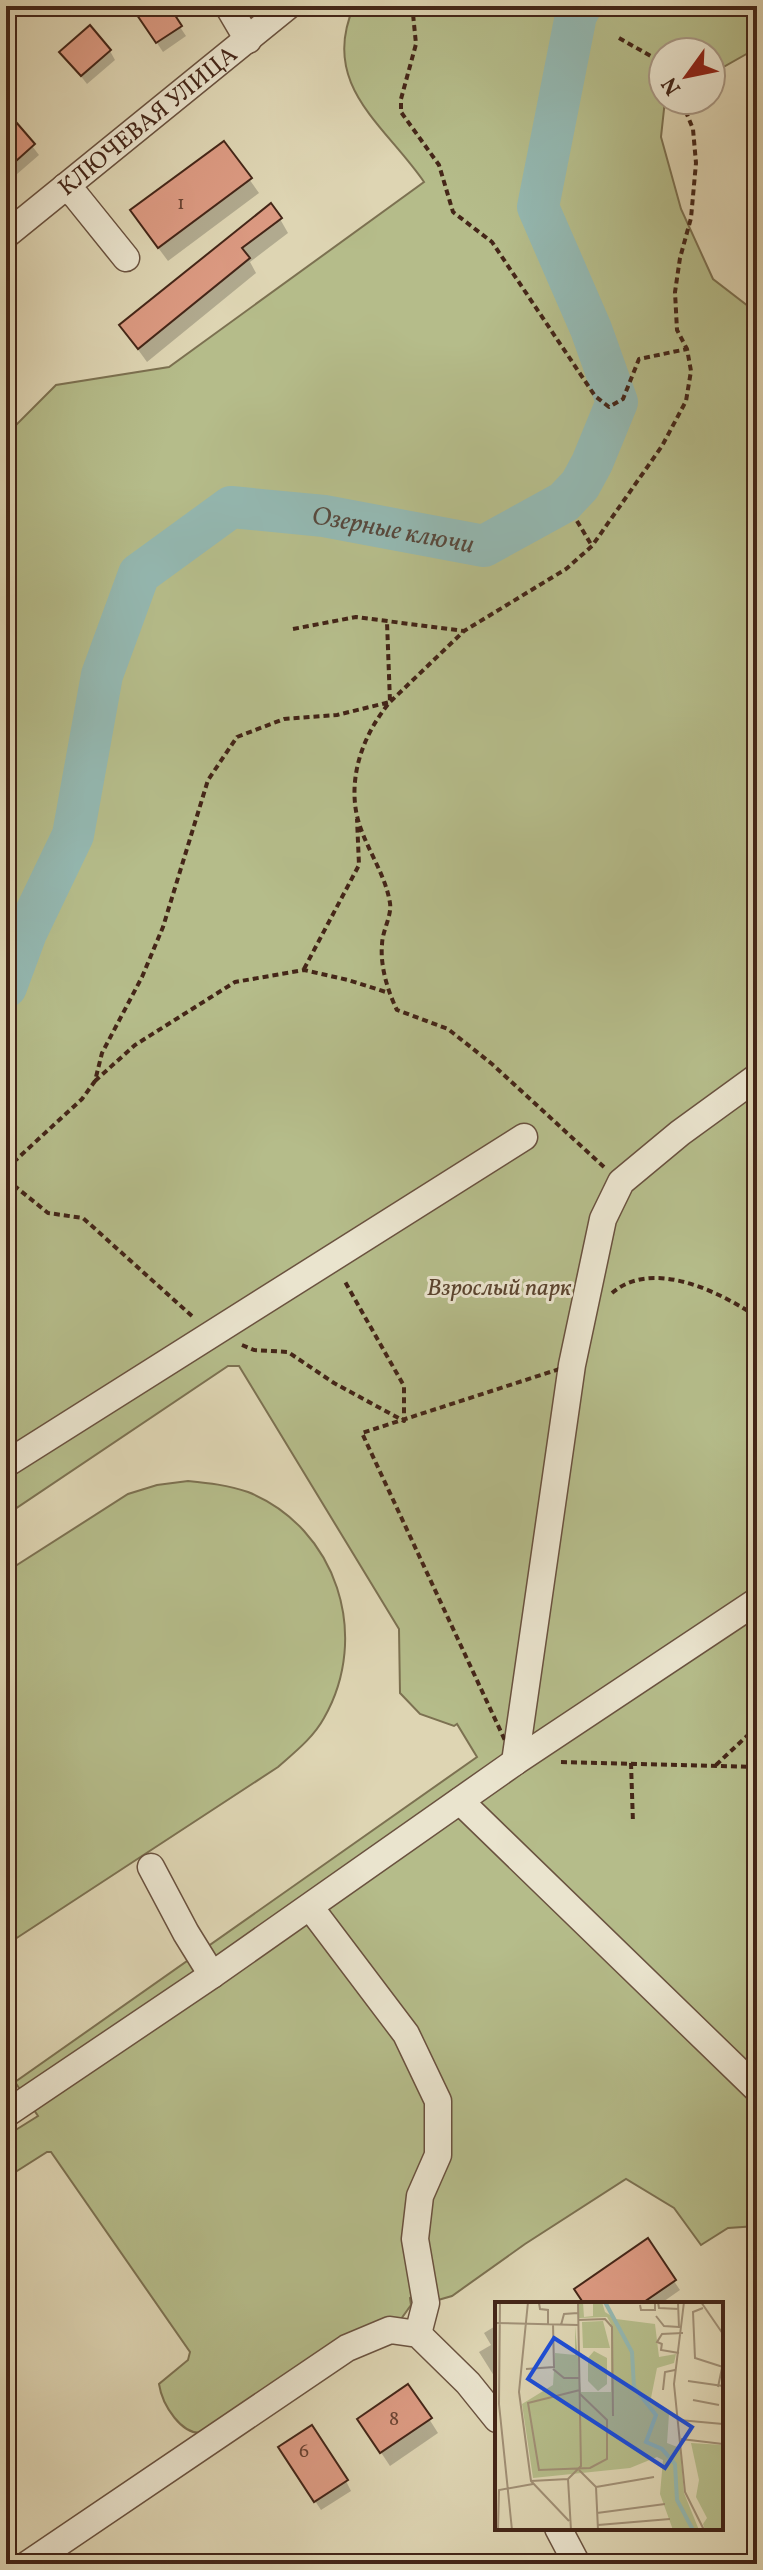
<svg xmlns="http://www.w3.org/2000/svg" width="763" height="2570" font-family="Vollkorn,serif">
  <rect width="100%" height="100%" fill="#ded5b3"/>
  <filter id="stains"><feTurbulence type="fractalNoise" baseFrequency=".0025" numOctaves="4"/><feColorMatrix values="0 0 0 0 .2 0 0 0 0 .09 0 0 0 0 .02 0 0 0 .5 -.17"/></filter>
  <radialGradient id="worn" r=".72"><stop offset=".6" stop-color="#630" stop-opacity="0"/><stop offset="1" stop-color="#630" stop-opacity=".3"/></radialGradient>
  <!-- green -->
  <path fill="#b5bc8a" stroke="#7c7151" stroke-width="2" d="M 354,6 L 757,6 L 757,48 L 711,74 L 711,52 L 663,52 L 665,100 L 661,137 L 681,209 L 713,279 L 757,313 L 757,2226 L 728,2228 L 701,2245 L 674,2208 L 626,2179 L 525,2244 L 452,2296 L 438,2300 L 430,2285 L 410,2298 L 411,2305 L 401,2319 L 205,2432 C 182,2438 162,2404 159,2384 L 188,2360 L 190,2352 L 51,2152 L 47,2152 L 6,2178 L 6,2136 L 38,2116 L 15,2082 L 477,1757 L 457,1724 L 454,1726 L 420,1714 L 400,1693 L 399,1629 L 239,1366 L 228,1366 L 6,1515 L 6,448 L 16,425 L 56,385 L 169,367 L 424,182 C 385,125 319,85 354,6 Z
    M 188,1481 C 208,1483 228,1485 248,1492 C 337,1528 371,1636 324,1718 C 313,1738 295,1752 278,1767 L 6,1945 L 6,1572 L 128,1494 L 157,1485 Z"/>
  <!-- shadow -->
  <path fill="#0003" d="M 154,6 L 166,6 L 186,36 L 163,52 L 145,25 Z
    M 110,51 L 115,60 L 87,84 L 62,52 Z
    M 16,125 L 39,155 L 9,181 L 6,178 L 6,134 Z
    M 224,144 L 259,193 L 168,261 L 141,225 Z
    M 280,219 L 288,233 L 250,262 L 256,273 L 147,362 L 121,326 Z
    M 647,2241 L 680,2290 L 660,2304 L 585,2304 Z
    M 497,2325 L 497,2378 L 496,2379 L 479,2352 L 491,2345 L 484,2333 Z
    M 408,2386 L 438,2433 L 390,2466 L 368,2433 Z
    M 286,2457 L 346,2481 L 351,2491 L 321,2510 Z
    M 159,2555 L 165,2564 L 146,2564 Z"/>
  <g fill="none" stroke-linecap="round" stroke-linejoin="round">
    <!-- river -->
    <path stroke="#94b8b1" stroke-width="42" id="s1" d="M 6,987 L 26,933 L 73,835 L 102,675 L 139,574 L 231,507 L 324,516 L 484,546 L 564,502 L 580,485 L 592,463 L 617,402 L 591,329 L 538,207 L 576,15 L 581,6"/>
  </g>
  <!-- building -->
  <path fill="#dc9a82" stroke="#442618" stroke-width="2" d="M 150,6 L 169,6 L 182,26 L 156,43 L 137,15 Z
    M 90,25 L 111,50 L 81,76 L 59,52 Z
    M 16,122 L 35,144 L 6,170 L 6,131 Z
    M 224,141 L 252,178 L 158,248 L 130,210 Z
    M 271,203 L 282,218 L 242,248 L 250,258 L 138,349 L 119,325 Z
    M 648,2238 L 676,2280 L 641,2304 L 584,2304 L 574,2289 Z
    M 408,2384 L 432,2418 L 380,2453 L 357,2419 Z
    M 312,2425 L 348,2480 L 314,2502 L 278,2447 Z"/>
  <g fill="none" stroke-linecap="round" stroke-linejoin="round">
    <!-- minor casing -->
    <g stroke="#6a523f" stroke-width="29">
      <g id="minor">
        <path d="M 228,6 L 248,40"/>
        <path d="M 65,187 L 76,196 L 126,258"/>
        <path id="s2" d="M 6,235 L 288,6"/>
        <path d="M 6,1464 L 524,1137"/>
        <path d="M 515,1762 L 572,1365 L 603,1219 L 621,1182 L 680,1133 L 757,1077"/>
        <path d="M 460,1801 L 757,2089"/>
        <path d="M 151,1867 L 186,1933 L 212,1975"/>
        <path d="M 310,1907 L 406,2034 L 438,2101 L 438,2155 L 420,2196 L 415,2239 L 426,2303 L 418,2334"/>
        <path d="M 6,2114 L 212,1975 L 515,1762 L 757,1601"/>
        <path d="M 558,2528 L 577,2564"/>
        <path d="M 28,2564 L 347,2348 L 390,2330 L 418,2334 L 468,2383 L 497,2419"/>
      </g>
    </g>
    <!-- path -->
    <path stroke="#442618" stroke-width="4" stroke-dasharray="6 4" stroke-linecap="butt" d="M 409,6 L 413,14 L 416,44 L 401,99 L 401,112 L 439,165 L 453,212 L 492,242 L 595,396 L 609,407 L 623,399 L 639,359 L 687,349
      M 619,38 L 663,63
      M 577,521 L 592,546
      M 293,629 L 356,617 L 464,631
      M 304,969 L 359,865 L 357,819
      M 95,1081 L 135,1045 L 235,982 L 304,970 L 348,980 L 389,993
      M 604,1167 L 492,1064 L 448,1029 L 397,1010 C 388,992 380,966 382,945 C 382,931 392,916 390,903 C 385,872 364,846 357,816 C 348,775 364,733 390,702 L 464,631 L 566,569 L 592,546 L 662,446 L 686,401 L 691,371 L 687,349 L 677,330 L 675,292 L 680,258 L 691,218 L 696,163 L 693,129 L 681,100
      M 6,1169 L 82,1099 L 95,1081 L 102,1053 L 142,977 L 163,927 L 208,780 L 237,737 L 284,719 L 337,715 L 390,702 L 387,622
      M 6,1179 L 48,1213 L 83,1218 L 193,1317
      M 6,1251 L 7,1251
      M 612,1293 C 653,1258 720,1292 757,1317
      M 242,1345 L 254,1350 L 288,1352 L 334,1383 L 404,1421 L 404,1386 L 344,1280
      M 581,1362 L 515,1762 L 362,1433 Z
      M 561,1762 L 757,1767
      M 631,1763 L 633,1823
      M 716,1765 L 748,1735 L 757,1733"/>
    <!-- minor -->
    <use href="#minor" stroke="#eae4ce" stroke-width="26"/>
  </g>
  <g text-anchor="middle" stroke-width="6" stroke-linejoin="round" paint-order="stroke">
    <!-- number labels -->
    <g font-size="20" fill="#6a4332">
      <text x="181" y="209">1</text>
      <text x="394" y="2425">8</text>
      <text x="304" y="2457">6</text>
    </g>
    <!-- street labels -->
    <g font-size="24" fill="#442618" stroke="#eae4ce">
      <text dy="8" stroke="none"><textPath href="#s2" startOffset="182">КЛЮЧЕВАЯ УЛИЦА</textPath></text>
    </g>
    <!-- park labels -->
    <g font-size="24" font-style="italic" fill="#5b442f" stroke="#eae4ce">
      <text x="499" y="1295">Взрослый парк</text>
    </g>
    <!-- water labels -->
    <g font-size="26" font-style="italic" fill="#584a3e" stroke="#eae4ce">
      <text dy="9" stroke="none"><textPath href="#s1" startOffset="714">Озерные ключи</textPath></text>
    </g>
  </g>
  <!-- overview -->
  <g transform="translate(495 2302)">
    <rect width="228" height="228" fill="#ded5b3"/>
    <path d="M 83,0 L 88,0 L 89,15 L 98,14 L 98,0 L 107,0 L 110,10 L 121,17 L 160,22 L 164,55 L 181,52 L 179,61 L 162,66 L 156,96 L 174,112 L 172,141 L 185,146 L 189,191 L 204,228 L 178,228 L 165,192 L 168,158 L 162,155 L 135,166 L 38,176 L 27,102 L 58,83 L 60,51 L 80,53 L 80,24 L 86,90 L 116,90 L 116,22 L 112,15 L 84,16 ZM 108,19 L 115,46 L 88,46 L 87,20 ZM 99,49 L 112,56 L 112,82 L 103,89 L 93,79 L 93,56 ZM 196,141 L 228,143 L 228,228 L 210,228 L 208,222 L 212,216 L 201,195 L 204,178 Z" fill="#b5bc8a"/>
    <path fill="none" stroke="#94b8b1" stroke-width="4" d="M 110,0 L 137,50 L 139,85 L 161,113 L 151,140 L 167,147 L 180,162 L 182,198 L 198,228"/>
    <path fill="none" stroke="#a08f75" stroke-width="2" d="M 5,0 L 4,102 L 17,228M 33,0 L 24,90 L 36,179 L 74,219M 163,0 L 164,6 L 184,7M 183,0 L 184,26M 189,0 L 179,82 L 190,190 L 209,228M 206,0 L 228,32M 44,1 L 45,7 L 53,8 L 53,22M 145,3 L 146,8 L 160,8 L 160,0M 208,6 L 198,10 L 200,56 L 228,65M 161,14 L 169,24 L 184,25M 83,18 L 110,17 L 117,25 L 118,114M 0,21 L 83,23M 66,23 L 69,12 L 83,11M 167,41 L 166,48 L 184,51M 167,42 L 162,40 L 167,32 L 188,31M 31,67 L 59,65 L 58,22M 58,67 L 69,76 L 84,76M 193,79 L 228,84M 223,85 L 228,61M 85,88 L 33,101 L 44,168 L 95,166 L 112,157 L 112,118 L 85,92M 168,88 L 170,70 L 180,68M 198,98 L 224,103M 184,118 L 228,122M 186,137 L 228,142M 84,168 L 101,185 L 103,228M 73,177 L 86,164 L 83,0M 73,177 L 76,228M 36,179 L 73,177M 101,185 L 159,175M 102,211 L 170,202M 103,223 L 175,217M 3,228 L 4,188 L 38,182"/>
    <path fill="#1d4ed8" fill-opacity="0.15" stroke="#1d4ed8" stroke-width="4" d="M 59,36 L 197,125 L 170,166 L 33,77 Z"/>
    <rect width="228" height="228" fill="none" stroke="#442618" stroke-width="4"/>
  </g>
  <!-- margin -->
  <rect width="763" height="2570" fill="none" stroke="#ded5b3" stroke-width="32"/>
  <rect x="8" y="8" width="747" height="2554" fill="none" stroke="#442618" stroke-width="4"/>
  <rect x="16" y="16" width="731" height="2538" fill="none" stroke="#442618" stroke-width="2"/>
  <!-- north arrow -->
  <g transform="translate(687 76) rotate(237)"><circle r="38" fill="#eae4ce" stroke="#a89885" stroke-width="2"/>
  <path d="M0-6L14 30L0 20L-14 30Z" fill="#8f2418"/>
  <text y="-12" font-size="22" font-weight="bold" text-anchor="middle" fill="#442618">N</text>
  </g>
  <rect width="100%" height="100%" filter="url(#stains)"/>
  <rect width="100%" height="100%" fill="url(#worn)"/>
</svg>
